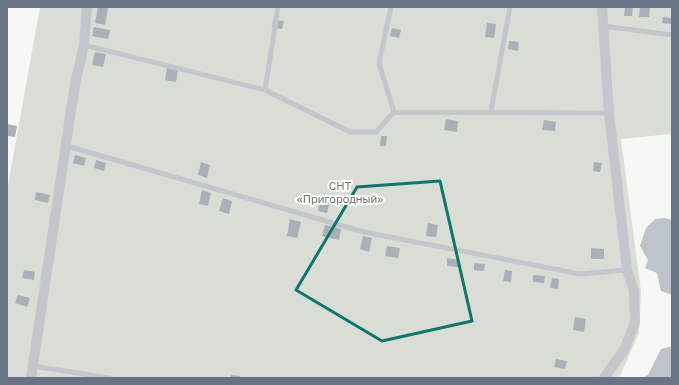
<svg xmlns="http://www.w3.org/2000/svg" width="679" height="385" font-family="'Golos Text',sans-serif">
  <rect width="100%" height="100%" fill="#f7f7f5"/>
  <!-- green -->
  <path fill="#d8ded6" d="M 40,7 L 672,7 L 672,134 L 621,139 L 641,292 L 639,333 L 619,378 L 7,378 L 7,191 Z"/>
  <!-- water -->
  <path fill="#bdc5cb" d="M 665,218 L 672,220 L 672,295 L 661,291 L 657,273 L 645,268 L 648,260 L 640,246 L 646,228 L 655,219 Z
    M 672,346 L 672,378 L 642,378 L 648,375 L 661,349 Z"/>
  <!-- building -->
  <path fill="#aab0b7" d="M 98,7 L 108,8 L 105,25 L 95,23 Z
    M 625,7 L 633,7 L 632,16 L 624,16 Z
    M 640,7 L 650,7 L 649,17 L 639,17 Z
    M 663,17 L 672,18 L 672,24 L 662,23 Z
    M 273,20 L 284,21 L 282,29 L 272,27 Z
    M 487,23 L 496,24 L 494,38 L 485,37 Z
    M 94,27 L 110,30 L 108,39 L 92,36 Z
    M 392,28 L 401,30 L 399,38 L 390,36 Z
    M 509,41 L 519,42 L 518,51 L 508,49 Z
    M 95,52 L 106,54 L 103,67 L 92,65 Z
    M 167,68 L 178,71 L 176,82 L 165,80 Z
    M 446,119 L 458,121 L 457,132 L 444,130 Z
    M 544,120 L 556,122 L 555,131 L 542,130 Z
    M 7,124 L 17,126 L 15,137 L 7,136 Z
    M 381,136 L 387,136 L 386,146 L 380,146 Z
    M 75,155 L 86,158 L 84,166 L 73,163 Z
    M 96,160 L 106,163 L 104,171 L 94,168 Z
    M 201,162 L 210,165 L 207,178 L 198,175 Z
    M 594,162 L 602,163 L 600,172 L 593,171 Z
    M 202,190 L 211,193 L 208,206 L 199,204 Z
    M 36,192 L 50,195 L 48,203 L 35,200 Z
    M 223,198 L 232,201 L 229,214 L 219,211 Z
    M 320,199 L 330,201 L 327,213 L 318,211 Z
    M 290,219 L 301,222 L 297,238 L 287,236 Z
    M 428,223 L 438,225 L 436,237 L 426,236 Z
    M 325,225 L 341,229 L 339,240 L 322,236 Z
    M 363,236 L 372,238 L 369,252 L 360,249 Z
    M 387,246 L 400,248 L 398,258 L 385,256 Z
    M 591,248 L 604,249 L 604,259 L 591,259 Z
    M 447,258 L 459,260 L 458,267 L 447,266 Z
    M 474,263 L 485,264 L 484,271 L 474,270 Z
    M 24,270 L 35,272 L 34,280 L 22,278 Z
    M 505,270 L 512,271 L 511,282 L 503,281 Z
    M 533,275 L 545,276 L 544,283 L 533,282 Z
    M 552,278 L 559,279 L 558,289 L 550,288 Z
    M 18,295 L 30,298 L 27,307 L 15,303 Z
    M 575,317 L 586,319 L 584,332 L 573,330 Z
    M 556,359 L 567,361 L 565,369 L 554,367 Z
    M 231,375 L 240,376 L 240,378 L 231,378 Z"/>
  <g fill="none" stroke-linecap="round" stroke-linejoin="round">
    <!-- lane -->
    <path stroke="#c3c6ca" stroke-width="5" d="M 391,7 L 379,63 L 394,112
      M 603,26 L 672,35
      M 84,45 L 265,90 L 350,132 L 376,132 L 394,112 L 609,113
      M 265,90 L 278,7
      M 491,111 L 510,7
      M 67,146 L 364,232 L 580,274 L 627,270
      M 33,366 L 109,378"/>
    <!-- street -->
    <path stroke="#c3c6ca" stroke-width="10" d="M 602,7 L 609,113 L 627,270 L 634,291 L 635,322 L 624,350 L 604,378
      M 31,378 L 75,84 L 84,45 L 87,7"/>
  </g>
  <!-- marked area -->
  <path fill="none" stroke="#0f766e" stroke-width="3" stroke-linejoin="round" d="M 440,181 L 472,321 L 382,341 L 296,290 L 357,187 Z"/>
  <g text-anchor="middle" stroke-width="4" stroke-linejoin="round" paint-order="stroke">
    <!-- park labels -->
    <g font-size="11" fill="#687b67" stroke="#fff">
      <text x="340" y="190">СНТ<tspan x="340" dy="13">«Пригородный»</tspan></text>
    </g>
  </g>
  <!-- border -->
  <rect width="679" height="385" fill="none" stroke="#687383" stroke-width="16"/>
</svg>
